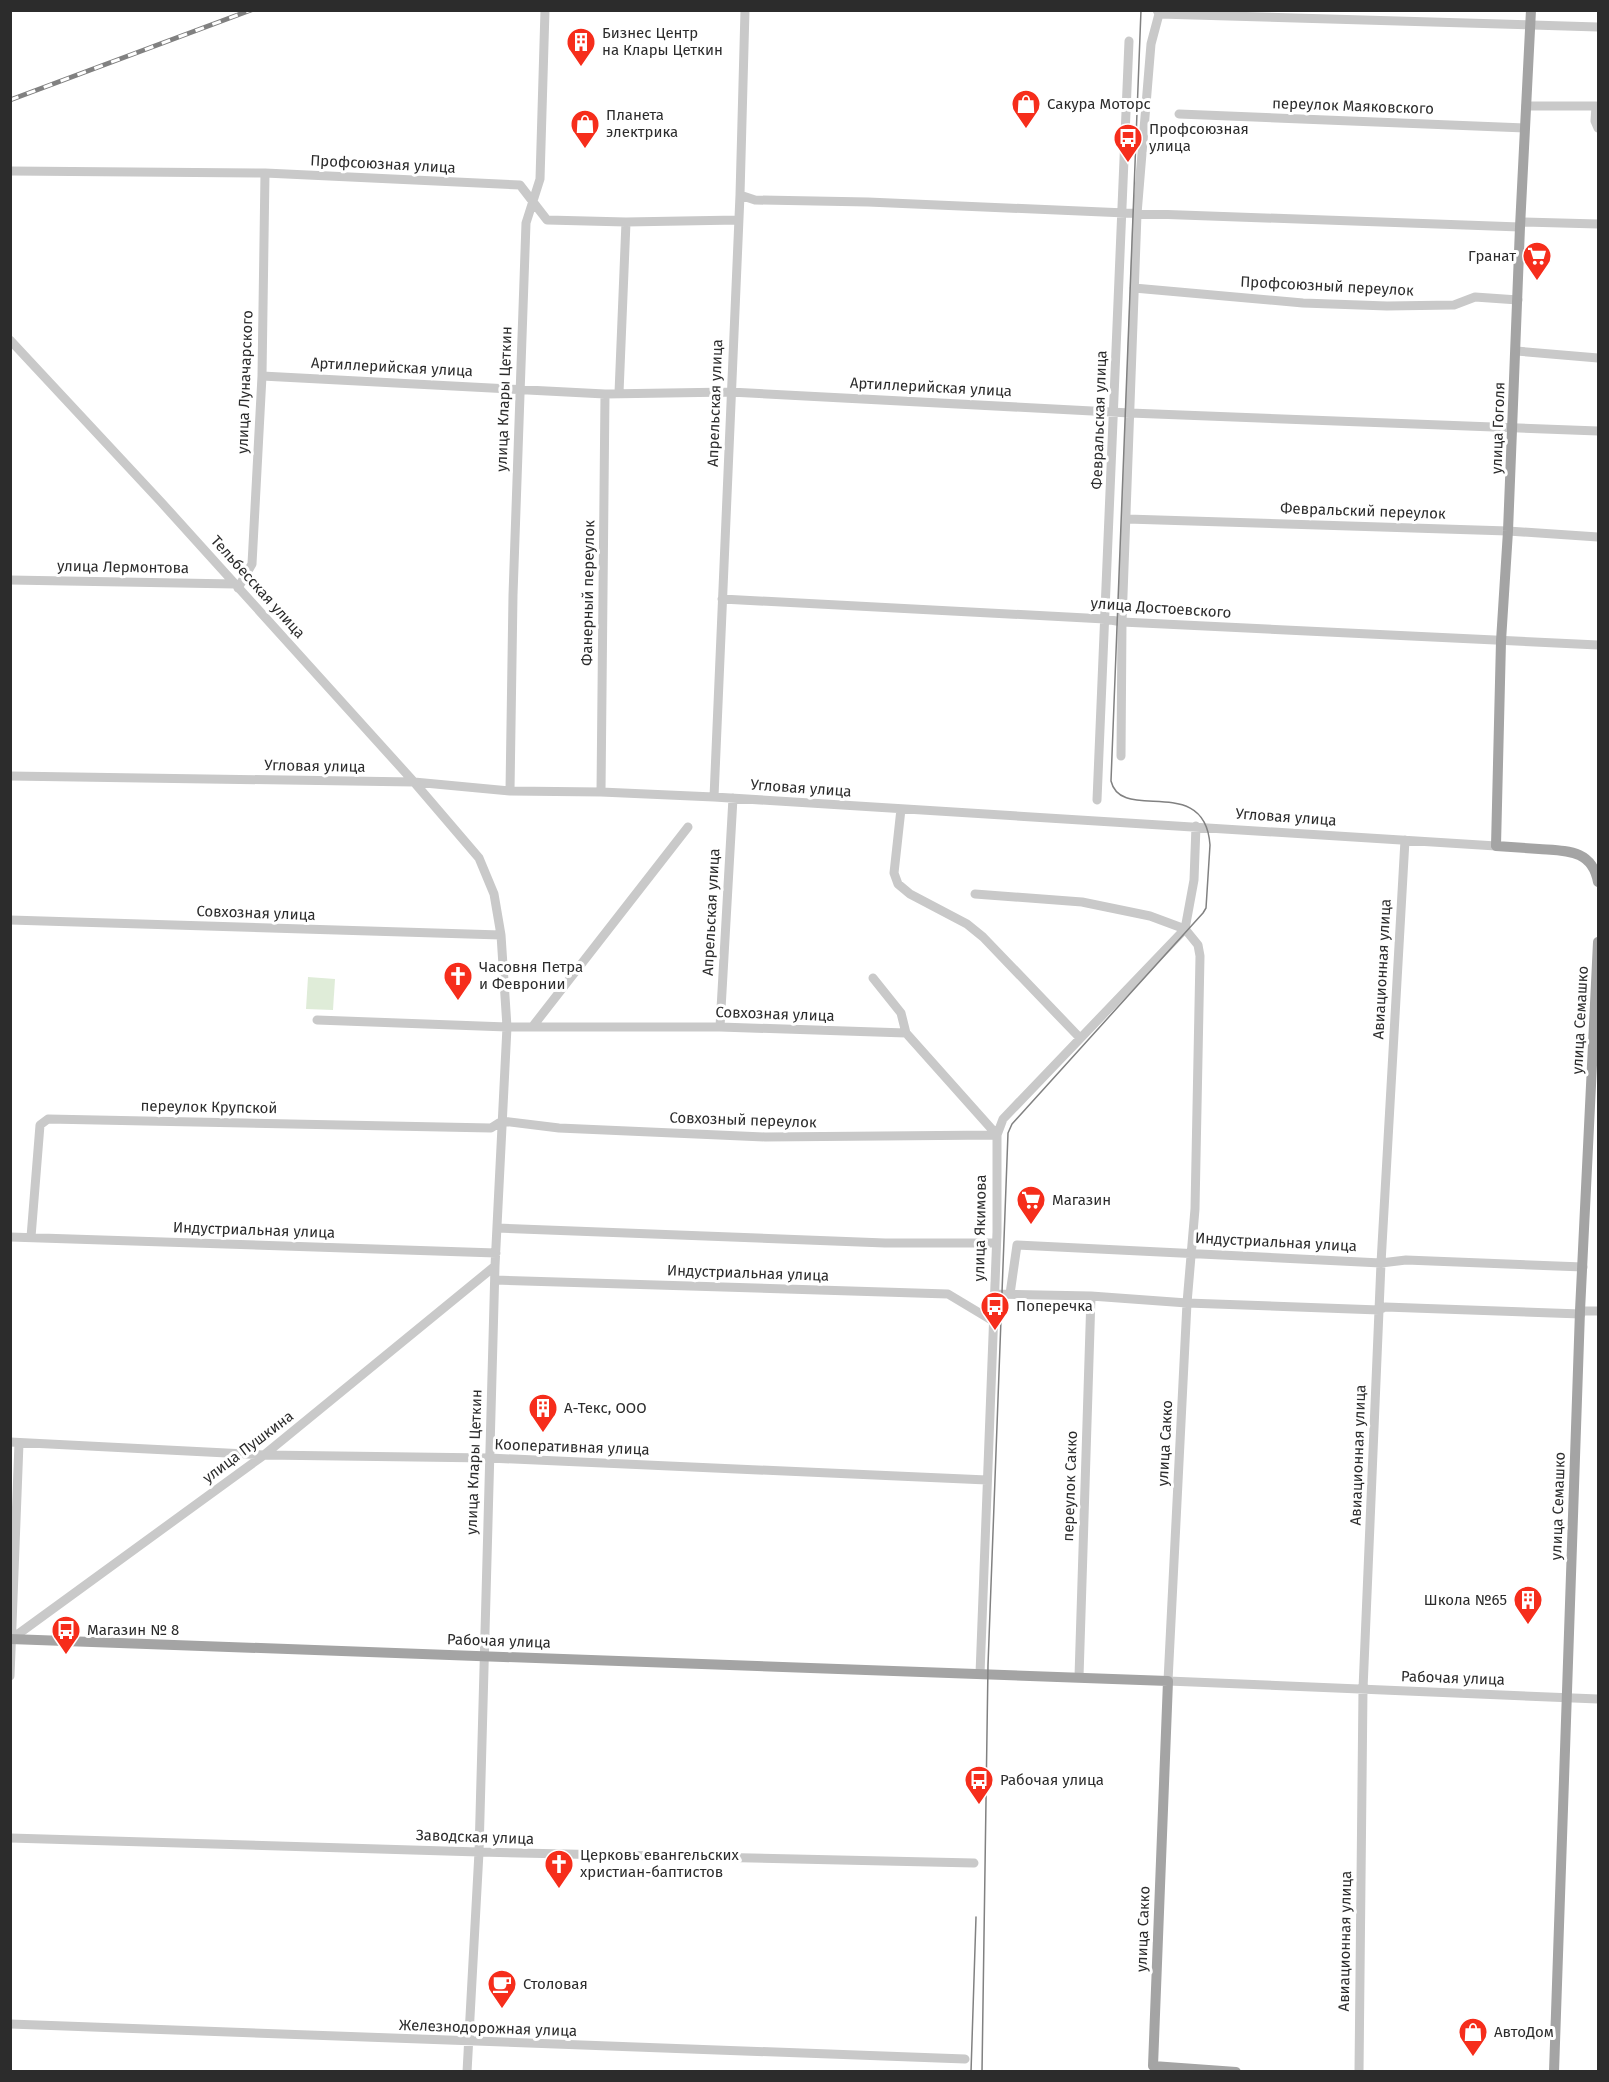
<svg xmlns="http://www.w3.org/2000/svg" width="1609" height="2082" font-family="'Fira Sans',sans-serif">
  <rect width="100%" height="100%" fill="#fff"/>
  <!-- green -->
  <path fill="#dfecd8" d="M 308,977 L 335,979 L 333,1010 L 306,1009 Z"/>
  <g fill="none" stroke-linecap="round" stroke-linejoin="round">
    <!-- minor -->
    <path stroke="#c9c9c9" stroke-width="9" d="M 1159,14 L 1598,27
      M 1526,106 L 1596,106 L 1595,121 L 1598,128
      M 1179,114 L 1525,128
      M 10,171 L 265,173 L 520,185 L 547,220 L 626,222 L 738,220
      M 740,195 L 755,200 L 868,202 L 1126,213 L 1520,227
      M 1521,222 L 1598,224
      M 1134,288 L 1303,303 L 1387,306 L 1454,305 L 1475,297 L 1518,300
      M 10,340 L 161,502 L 414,782 L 479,858 L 494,894 L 501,935 L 507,1027 L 495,1266 L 479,1852 L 467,2072
      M 1516,351 L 1598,358
      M 262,376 L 605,394 L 730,392 L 1130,413 L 1598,431
      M 619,393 L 626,222
      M 1127,519 L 1508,531 L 1598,537
      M 10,580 L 235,584
      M 238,588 L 252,564 L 262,376 L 265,173
      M 722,599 L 1105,619 L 1122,622 L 1598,645
      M 1121,756 L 1122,622 L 1137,214 L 1151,44 L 1159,14 L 1157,10
      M 10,776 L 414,782 L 510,791 L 601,792 L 714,797 L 1496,846
      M 510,791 L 513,595 L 526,223 L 540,179 L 545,10
      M 601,792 L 605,394
      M 714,797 L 740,195 L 745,10
      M 1097,800 L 1129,41
      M 901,809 L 894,873 L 898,884 L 910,894 L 967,924 L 983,937 L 1080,1038
      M 975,894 L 1082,902 L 1150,916 L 1185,929 L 1198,945 L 1200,956 L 1195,1209 L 1187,1303 L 1168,1681 L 1598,1699
      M 10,920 L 501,935
      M 1185,929 L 1194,880 L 1196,826
      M 873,978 L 901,1013 L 906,1033
      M 317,1020 L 507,1027
      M 533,1026 L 688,827
      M 506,1027 L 720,1027 L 906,1033 L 997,1135
      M 720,1027 L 733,798
      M 497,1228 L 885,1243 L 996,1243
      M 10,1237 L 496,1253
      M 31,1237 L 40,1125 L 48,1119 L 491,1128 L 502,1121 L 559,1128 L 765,1137 L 997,1135
      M 495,1280 L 948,1294 L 993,1321
      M 994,1294 L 1091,1296 L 1187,1303 L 1379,1310 L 1385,1307 L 1581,1314
      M 1010,1294 L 1017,1245 L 1381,1263 L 1406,1260 L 1583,1267
      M 1580,1311 L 1598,1311
      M 10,1442 L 264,1455 L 489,1458 L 987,1480
      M 10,1640 L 264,1455 L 495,1266
      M 980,1674 L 997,1232 L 997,1135 L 1003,1119 L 1185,929
      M 10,1676 L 19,1443
      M 1079,1677 L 1091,1296
      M 10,1838 L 479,1852 L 974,1863
      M 10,2024 L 965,2059
      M 1359,2072 L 1363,1689 L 1381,1263 L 1405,840"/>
    <!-- major -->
    <path stroke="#a4a4a4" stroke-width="10" d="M 1531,10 L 1520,227 L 1508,531 L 1501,641 L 1496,846 C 1510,847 1524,848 1539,849 C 1566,851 1592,849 1598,882
      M 10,1639 L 1168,1681 L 1153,2066 L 1236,2072
      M 1554,2072 L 1580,1311 L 1598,942"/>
    <!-- tram -->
    <path stroke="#818181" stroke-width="1.5" d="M 971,2072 L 976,1917
      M 982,2072 L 988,1665 L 1008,1133 L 1012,1124 L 1203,913 L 1206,908 L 1210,845 C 1205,772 1121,824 1111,781 L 1141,10"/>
    <!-- rail casing -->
    <g stroke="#818181" stroke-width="5">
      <path id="rail" d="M 10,100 L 251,10"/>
    </g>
    <!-- rail -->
    <use href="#rail" stroke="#fff" stroke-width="3" stroke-dasharray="9" stroke-linecap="butt"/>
  </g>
  <!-- icons -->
  <defs>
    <g id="building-pin" transform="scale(1.5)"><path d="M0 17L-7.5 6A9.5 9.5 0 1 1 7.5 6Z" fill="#f62d1b" stroke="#fff"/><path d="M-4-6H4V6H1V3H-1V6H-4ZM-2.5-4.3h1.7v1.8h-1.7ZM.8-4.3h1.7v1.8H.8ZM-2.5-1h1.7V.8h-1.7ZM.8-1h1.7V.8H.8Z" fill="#fff"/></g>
    <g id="shop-pin" transform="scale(1.5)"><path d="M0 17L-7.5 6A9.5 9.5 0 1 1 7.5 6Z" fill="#f62d1b" stroke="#fff"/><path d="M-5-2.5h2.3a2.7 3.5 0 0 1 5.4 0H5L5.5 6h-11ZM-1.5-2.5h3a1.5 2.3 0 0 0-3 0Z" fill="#fff"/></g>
    <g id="bus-pin" transform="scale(1.5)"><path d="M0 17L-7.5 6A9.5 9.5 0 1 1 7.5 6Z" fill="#f62d1b" stroke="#fff"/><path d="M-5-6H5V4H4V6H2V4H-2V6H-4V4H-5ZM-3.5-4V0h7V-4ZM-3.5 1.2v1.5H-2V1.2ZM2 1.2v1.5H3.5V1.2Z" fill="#fff"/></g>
    <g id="supermarket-pin" transform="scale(1.5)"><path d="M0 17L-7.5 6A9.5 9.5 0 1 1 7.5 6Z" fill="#f62d1b" stroke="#fff"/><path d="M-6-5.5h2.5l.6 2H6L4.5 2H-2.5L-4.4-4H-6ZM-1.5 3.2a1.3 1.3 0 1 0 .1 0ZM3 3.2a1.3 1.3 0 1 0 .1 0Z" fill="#fff"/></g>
    <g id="church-pin" transform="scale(1.5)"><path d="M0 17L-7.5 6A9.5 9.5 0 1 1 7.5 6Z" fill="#f62d1b" stroke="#fff"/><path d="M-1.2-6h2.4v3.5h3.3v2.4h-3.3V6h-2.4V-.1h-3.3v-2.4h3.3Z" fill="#fff"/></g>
    <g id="cafe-pin" transform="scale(1.5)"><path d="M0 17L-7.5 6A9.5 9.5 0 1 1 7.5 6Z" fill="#f62d1b" stroke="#fff"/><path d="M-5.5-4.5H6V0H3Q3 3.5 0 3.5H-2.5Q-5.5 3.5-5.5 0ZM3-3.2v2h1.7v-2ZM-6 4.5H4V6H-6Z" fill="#fff"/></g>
  </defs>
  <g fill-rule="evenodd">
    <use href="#building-pin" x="581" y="42"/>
    <use href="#shop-pin" x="1026" y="104"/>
    <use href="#shop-pin" x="585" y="124"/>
    <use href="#bus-pin" x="1128" y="138"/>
    <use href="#supermarket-pin" x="1537" y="256"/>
    <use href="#church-pin" x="458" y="976"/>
    <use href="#supermarket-pin" x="1031" y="1200"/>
    <use href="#bus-pin" x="995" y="1306"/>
    <use href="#building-pin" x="543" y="1408"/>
    <use href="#building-pin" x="1528" y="1600"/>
    <use href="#bus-pin" x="66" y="1630"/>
    <use href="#bus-pin" x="979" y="1780"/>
    <use href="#church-pin" x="559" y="1864"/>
    <use href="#cafe-pin" x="502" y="1984"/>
    <use href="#shop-pin" x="1473" y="2032"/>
  </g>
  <g text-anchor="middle" stroke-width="6" stroke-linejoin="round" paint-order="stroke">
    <!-- poi labels -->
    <g font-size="15" fill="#2c2c2c" stroke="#fff" text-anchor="start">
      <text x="602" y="38">Бизнес Центр<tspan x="602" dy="17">на Клары Цеткин</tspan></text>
      <text x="1047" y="109">Сакура Моторс</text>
      <text x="606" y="120">Планета<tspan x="606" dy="17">электрика</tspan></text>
      <text x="1149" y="134">Профсоюзная<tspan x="1149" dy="17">улица</tspan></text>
      <text x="1516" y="261" text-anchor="end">Гранат</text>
      <text x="479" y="972">Часовня Петра<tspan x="479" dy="17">и Февронии</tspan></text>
      <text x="1052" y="1205">Магазин</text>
      <text x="1016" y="1311">Поперечка</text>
      <text x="564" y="1413">А-Текс, ООО</text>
      <text x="1507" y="1605" text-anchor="end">Школа №65</text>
      <text x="87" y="1635">Магазин № 8</text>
      <text x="1000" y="1785">Рабочая улица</text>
      <text x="580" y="1860">Церковь евангельских<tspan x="580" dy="17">христиан-баптистов</tspan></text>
      <text x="523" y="1989">Столовая</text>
      <text x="1494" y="2037">АвтоДом</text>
    </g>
    <!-- street labels -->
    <g font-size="15" fill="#2c2c2c" stroke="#fff">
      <text transform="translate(1353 106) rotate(2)" y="5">переулок Маяковского</text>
      <text transform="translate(383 164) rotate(3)" y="5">Профсоюзная улица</text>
      <text transform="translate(1327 286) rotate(3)" y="5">Профсоюзный переулок</text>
      <text transform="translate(392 367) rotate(3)" y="5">Артиллерийская улица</text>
      <text transform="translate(245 382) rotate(-88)" y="5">улица Луначарского</text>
      <text transform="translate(931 387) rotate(3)" y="5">Артиллерийская улица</text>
      <text transform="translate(504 399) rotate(-88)" y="5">улица Клары Цеткин</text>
      <text transform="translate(715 403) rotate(-88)" y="5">Апрельская улица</text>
      <text transform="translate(1099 420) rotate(-88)" y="5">Февральская улица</text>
      <text transform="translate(1498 428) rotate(-88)" y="5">улица Гоголя</text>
      <text transform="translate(1363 511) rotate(2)" y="5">Февральский переулок</text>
      <text transform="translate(123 567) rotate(1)" y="5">улица Лермонтова</text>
      <text transform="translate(258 587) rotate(48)" y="5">Тельбесская улица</text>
      <text transform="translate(588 593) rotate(-89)" y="5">Фанерный переулок</text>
      <text transform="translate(1161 608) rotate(4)" y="5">улица Достоевского</text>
      <text transform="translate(315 766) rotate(1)" y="5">Угловая улица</text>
      <text transform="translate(801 788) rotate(4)" y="5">Угловая улица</text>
      <text transform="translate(1286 817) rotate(4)" y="5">Угловая улица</text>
      <text transform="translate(711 912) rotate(-87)" y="5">Апрельская улица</text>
      <text transform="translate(256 913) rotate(2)" y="5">Совхозная улица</text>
      <text transform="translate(1382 969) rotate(-87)" y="5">Авиационная улица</text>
      <text transform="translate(775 1014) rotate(2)" y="5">Совхозная улица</text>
      <text transform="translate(1580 1020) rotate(-87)" y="5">улица Семашко</text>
      <text transform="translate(209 1107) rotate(1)" y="5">переулок Крупской</text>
      <text transform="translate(743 1120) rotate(2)" y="5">Совхозный переулок</text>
      <text transform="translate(980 1228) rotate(-89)" y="5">улица Якимова</text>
      <text transform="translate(254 1230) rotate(2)" y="5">Индустриальная улица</text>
      <text transform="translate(1276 1242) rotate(3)" y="5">Индустриальная улица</text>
      <text transform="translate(748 1273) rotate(2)" y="5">Индустриальная улица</text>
      <text transform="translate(1165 1443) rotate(-87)" y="5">улица Сакко</text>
      <text transform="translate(248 1447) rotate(-37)" y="5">улица Пушкина</text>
      <text transform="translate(572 1447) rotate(2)" y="5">Кооперативная улица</text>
      <text transform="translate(1358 1455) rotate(-88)" y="5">Авиационная улица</text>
      <text transform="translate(474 1462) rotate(-88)" y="5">улица Клары Цеткин</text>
      <text transform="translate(1070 1486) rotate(-88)" y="5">переулок Сакко</text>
      <text transform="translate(1558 1506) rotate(-88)" y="5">улица Семашко</text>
      <text transform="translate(499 1641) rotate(2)" y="5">Рабочая улица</text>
      <text transform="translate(1453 1678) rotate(2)" y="5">Рабочая улица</text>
      <text transform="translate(475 1837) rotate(2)" y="5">Заводская улица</text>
      <text transform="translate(1143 1929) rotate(-88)" y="5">улица Сакко</text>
      <text transform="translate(1345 1941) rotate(-89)" y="5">Авиационная улица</text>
      <text transform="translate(488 2028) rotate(2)" y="5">Железнодорожная улица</text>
    </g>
  </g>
  <!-- border -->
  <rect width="1609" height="2082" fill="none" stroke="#2c2c2c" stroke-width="24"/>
</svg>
